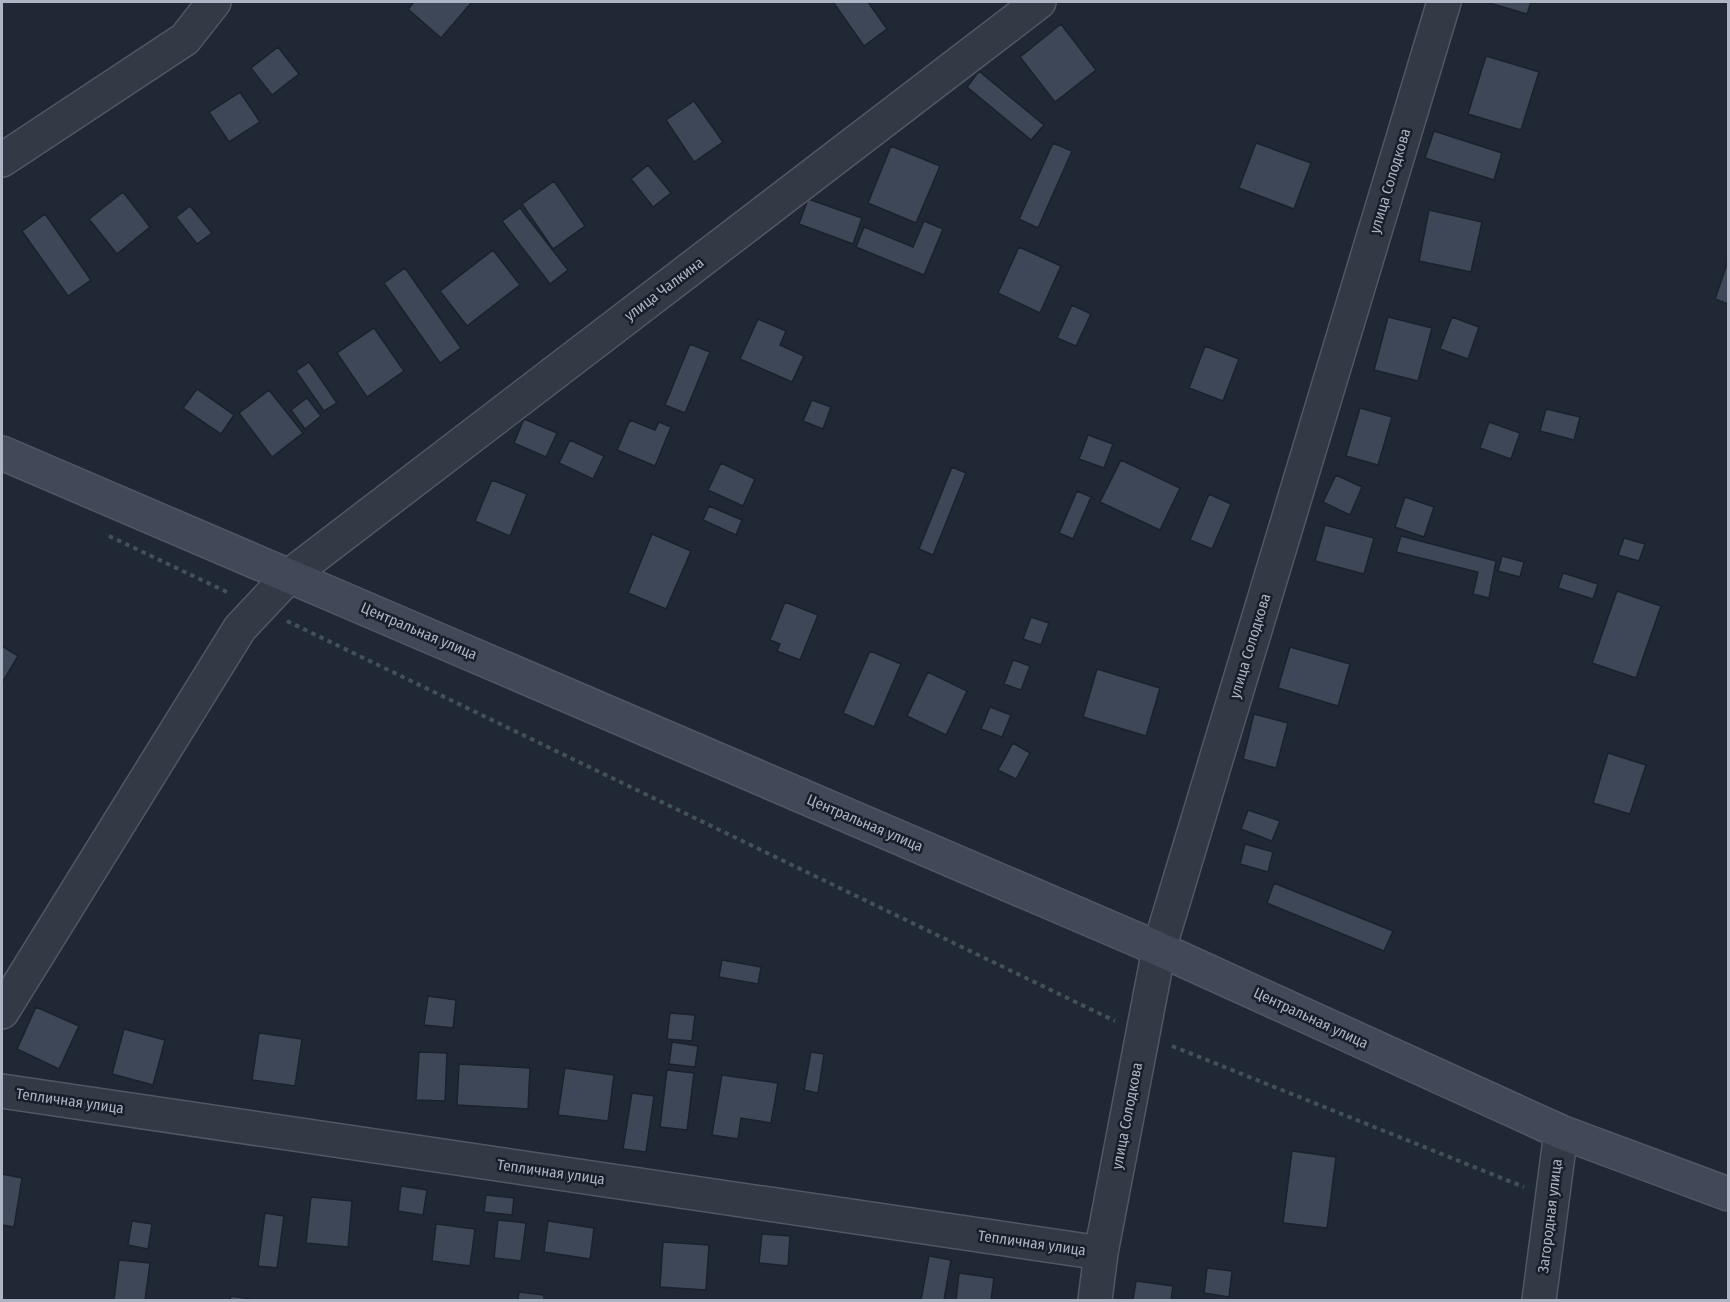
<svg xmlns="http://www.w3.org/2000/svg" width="1730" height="1302" font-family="'Fira Sans Condensed',sans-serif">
  <rect width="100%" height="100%" fill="#202835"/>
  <!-- building -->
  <path fill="#3e4758" stroke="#1b212d" stroke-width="1.5" d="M 414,2 L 472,2 L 441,38 L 408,9 Z
    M 833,2 L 868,2 L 887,29 L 864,46 Z
    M 1486,2 L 1531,2 L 1527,14 Z
    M 1061,24 L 1096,70 L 1055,102 L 1020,57 Z
    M 278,47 L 299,74 L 272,95 L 251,68 Z
    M 1486,56 L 1539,72 L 1521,130 L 1468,114 Z
    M 979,71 L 1044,125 L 1031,140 L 967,87 Z
    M 240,92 L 260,122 L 229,142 L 209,112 Z
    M 694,101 L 723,142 L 694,162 L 666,120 Z
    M 1434,131 L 1502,153 L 1494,180 L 1425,158 Z
    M 1053,143 L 1072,151 L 1038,228 L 1019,219 Z
    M 1256,143 L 1311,163 L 1294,209 L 1239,188 Z
    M 891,146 L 940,166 L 916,223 L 868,203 Z
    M 648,165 L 671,193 L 653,207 L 631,179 Z
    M 554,181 L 585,226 L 553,249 L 522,204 Z
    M 123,192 L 150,227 L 117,254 L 89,219 Z
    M 808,199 L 862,218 L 853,244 L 799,224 Z
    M 190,206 L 212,233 L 197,244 L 176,217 Z
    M 520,208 L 568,270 L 550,284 L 502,221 Z
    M 1429,210 L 1482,222 L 1471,272 L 1419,261 Z
    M 45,214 L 91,280 L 68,296 L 22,231 Z
    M 924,221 L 943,229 L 924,275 L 856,247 L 864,227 L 913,247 Z
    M 1019,247 L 1061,266 L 1040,313 L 998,293 Z
    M 493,250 L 520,285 L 467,326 L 440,291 Z
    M 1728,261 L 1728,304 L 1715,299 Z
    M 405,268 L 461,348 L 440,363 L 384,283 Z
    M 1072,305 L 1091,314 L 1076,346 L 1057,338 Z
    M 1388,317 L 1432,328 L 1418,381 L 1374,370 Z
    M 1452,317 L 1479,327 L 1468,359 L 1440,349 Z
    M 758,319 L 786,331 L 780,345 L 804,356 L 792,382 L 740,359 Z
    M 374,328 L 404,371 L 367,397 L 337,353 Z
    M 690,344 L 710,352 L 685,413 L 665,405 Z
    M 1205,346 L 1239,359 L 1223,401 L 1189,388 Z
    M 309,362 L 337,403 L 324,411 L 296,371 Z
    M 197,389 L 234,415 L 221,434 L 183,408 Z
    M 269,390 L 303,433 L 272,457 L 239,413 Z
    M 307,398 L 321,416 L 305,429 L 291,410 Z
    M 812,400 L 831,407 L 823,429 L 803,421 Z
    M 1360,408 L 1392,417 L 1378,465 L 1346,456 Z
    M 1546,409 L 1580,417 L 1574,440 L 1540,431 Z
    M 524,419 L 557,433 L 546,457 L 514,443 Z
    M 630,420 L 655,430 L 659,422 L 671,427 L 655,466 L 617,450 Z
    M 1489,422 L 1520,433 L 1511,459 L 1480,448 Z
    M 1088,435 L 1113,444 L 1104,468 L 1079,459 Z
    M 570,440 L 604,456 L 593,479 L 559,463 Z
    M 1121,460 L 1180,488 L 1160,530 L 1100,502 Z
    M 721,463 L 755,479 L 743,506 L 708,490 Z
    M 952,467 L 966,473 L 933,555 L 919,549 Z
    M 1336,475 L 1362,487 L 1350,515 L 1323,502 Z
    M 492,480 L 527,494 L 510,536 L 475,521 Z
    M 1077,491 L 1091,497 L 1073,539 L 1059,533 Z
    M 1209,494 L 1231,504 L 1212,549 L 1190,540 Z
    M 1405,497 L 1434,507 L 1424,537 L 1395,527 Z
    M 709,506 L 742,520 L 736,535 L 703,520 Z
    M 1325,525 L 1374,538 L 1364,574 L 1315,561 Z
    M 652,534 L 691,551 L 666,609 L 628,593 Z
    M 1401,536 L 1496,561 L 1489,598 L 1473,594 L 1478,572 L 1396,552 Z
    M 1624,538 L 1645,544 L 1639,561 L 1618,555 Z
    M 1502,556 L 1524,562 L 1520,577 L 1498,571 Z
    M 1563,573 L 1598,584 L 1593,599 L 1558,588 Z
    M 1617,591 L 1661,606 L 1636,678 L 1592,663 Z
    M 785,602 L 818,615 L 800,660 L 777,651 L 780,644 L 770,640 Z
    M 1031,617 L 1049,623 L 1041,645 L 1023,639 Z
    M 2,646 L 18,656 L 2,683 Z
    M 1290,647 L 1350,664 L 1338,706 L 1278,688 Z
    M 870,651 L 901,664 L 874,727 L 843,713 Z
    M 1013,660 L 1030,666 L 1021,690 L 1004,684 Z
    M 1097,669 L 1160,688 L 1146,736 L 1083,717 Z
    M 928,672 L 967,691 L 946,735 L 907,716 Z
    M 990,707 L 1011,715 L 1002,737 L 981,729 Z
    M 1254,714 L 1288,723 L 1276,768 L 1243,759 Z
    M 1013,743 L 1030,753 L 1016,779 L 998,770 Z
    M 1608,753 L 1646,765 L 1630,814 L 1593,803 Z
    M 1248,810 L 1280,821 L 1272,841 L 1241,829 Z
    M 1245,844 L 1273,852 L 1268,872 L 1240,864 Z
    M 1274,883 L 1393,931 L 1384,951 L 1267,903 Z
    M 722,960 L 761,967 L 758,984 L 719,977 Z
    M 428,996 L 456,1000 L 453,1028 L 424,1025 Z
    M 36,1007 L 79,1026 L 59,1069 L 17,1049 Z
    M 670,1013 L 695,1015 L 692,1041 L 667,1039 Z
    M 124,1029 L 165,1040 L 153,1085 L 112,1074 Z
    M 259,1033 L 302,1039 L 295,1086 L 252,1080 Z
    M 672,1042 L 698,1046 L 695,1067 L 669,1064 Z
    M 419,1052 L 447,1053 L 445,1101 L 416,1100 Z
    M 811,1052 L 824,1054 L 818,1093 L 804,1090 Z
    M 459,1064 L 530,1068 L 528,1109 L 457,1105 Z
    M 565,1068 L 614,1075 L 608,1121 L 558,1115 Z
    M 667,1070 L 694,1073 L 687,1130 L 660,1127 Z
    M 722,1075 L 778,1083 L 771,1123 L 741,1118 L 738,1139 L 712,1135 Z
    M 632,1093 L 654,1096 L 646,1152 L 623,1149 Z
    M 1292,1151 L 1336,1157 L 1327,1228 L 1283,1223 Z
    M 2,1174 L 22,1178 L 14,1227 L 2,1225 Z
    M 401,1186 L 427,1190 L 423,1215 L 398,1211 Z
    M 486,1195 L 514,1198 L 512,1215 L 484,1212 Z
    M 311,1197 L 352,1201 L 348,1247 L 306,1243 Z
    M 265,1213 L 284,1216 L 277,1268 L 258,1266 Z
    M 498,1220 L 526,1223 L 521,1261 L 494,1258 Z
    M 132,1221 L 152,1224 L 148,1249 L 128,1245 Z
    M 548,1221 L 594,1228 L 590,1259 L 544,1252 Z
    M 436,1224 L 475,1229 L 470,1266 L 432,1261 Z
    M 762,1234 L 790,1236 L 788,1266 L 759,1263 Z
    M 663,1242 L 709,1245 L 706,1290 L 660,1287 Z
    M 929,1256 L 951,1260 L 944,1300 L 921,1300 Z
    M 119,1260 L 150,1263 L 145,1300 L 114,1300 Z
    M 1207,1268 L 1232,1271 L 1229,1297 L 1204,1293 Z
    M 959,1273 L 994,1278 L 991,1300 L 956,1300 Z
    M 1136,1281 L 1173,1286 L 1171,1300 L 1133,1300 Z
    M 519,1292 L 544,1295 L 544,1300 L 518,1300 Z
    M 231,1296 L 251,1299 L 251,1300 L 230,1300 Z"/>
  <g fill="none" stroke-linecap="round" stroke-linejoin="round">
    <!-- street casing -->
    <g stroke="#515764" stroke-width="36">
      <path id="street" d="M 2,160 L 185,39 L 214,2
        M 2,1012 L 240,628 L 289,576 L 1039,2
        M 2,1091 L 1101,1253
        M 1095,1300 L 1101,1253 L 1159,949 L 1444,2
        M 1539,1300 L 1561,1132"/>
    </g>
    <!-- secondary casing -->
    <g stroke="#515764" stroke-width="36">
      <path id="secondary" d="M 2,453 L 1159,949 L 1561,1132 L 1728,1194"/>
    </g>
    <!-- path -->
    <path stroke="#415256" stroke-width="4" stroke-dasharray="4.5 4.5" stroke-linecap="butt" d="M 109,536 L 229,593
      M 287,621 L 1115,1021
      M 1172,1046 L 1524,1187"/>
    <!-- street -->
    <use href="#street" stroke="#333a46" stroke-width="33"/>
    <!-- secondary -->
    <use href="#secondary" stroke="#414959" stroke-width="33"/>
  </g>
  <g text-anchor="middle" stroke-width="5" stroke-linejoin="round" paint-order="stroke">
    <!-- street labels -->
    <g font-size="15" fill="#adb4c3" stroke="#191f2a">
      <text transform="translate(1390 181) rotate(-73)" y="5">улица Солодкова</text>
      <text transform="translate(664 289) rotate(-37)" y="5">улица Чалкина</text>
      <text transform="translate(419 631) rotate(23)" y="5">Центральная улица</text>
      <text transform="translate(1250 646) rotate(-73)" y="5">улица Солодкова</text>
      <text transform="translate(865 823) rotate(23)" y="5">Центральная улица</text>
      <text transform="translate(1311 1018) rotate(25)" y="5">Центральная улица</text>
      <text transform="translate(70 1101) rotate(8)" y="5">Тепличная улица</text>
      <text transform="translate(1127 1116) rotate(-79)" y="5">улица Солодкова</text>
      <text transform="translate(551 1172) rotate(8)" y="5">Тепличная улица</text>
      <text transform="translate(1550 1216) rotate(-83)" y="5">Загородная улица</text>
      <text transform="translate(1032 1243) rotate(8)" y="5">Тепличная улица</text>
    </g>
  </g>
  <!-- border -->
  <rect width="1730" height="1302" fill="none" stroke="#adb4c3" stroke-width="6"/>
</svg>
